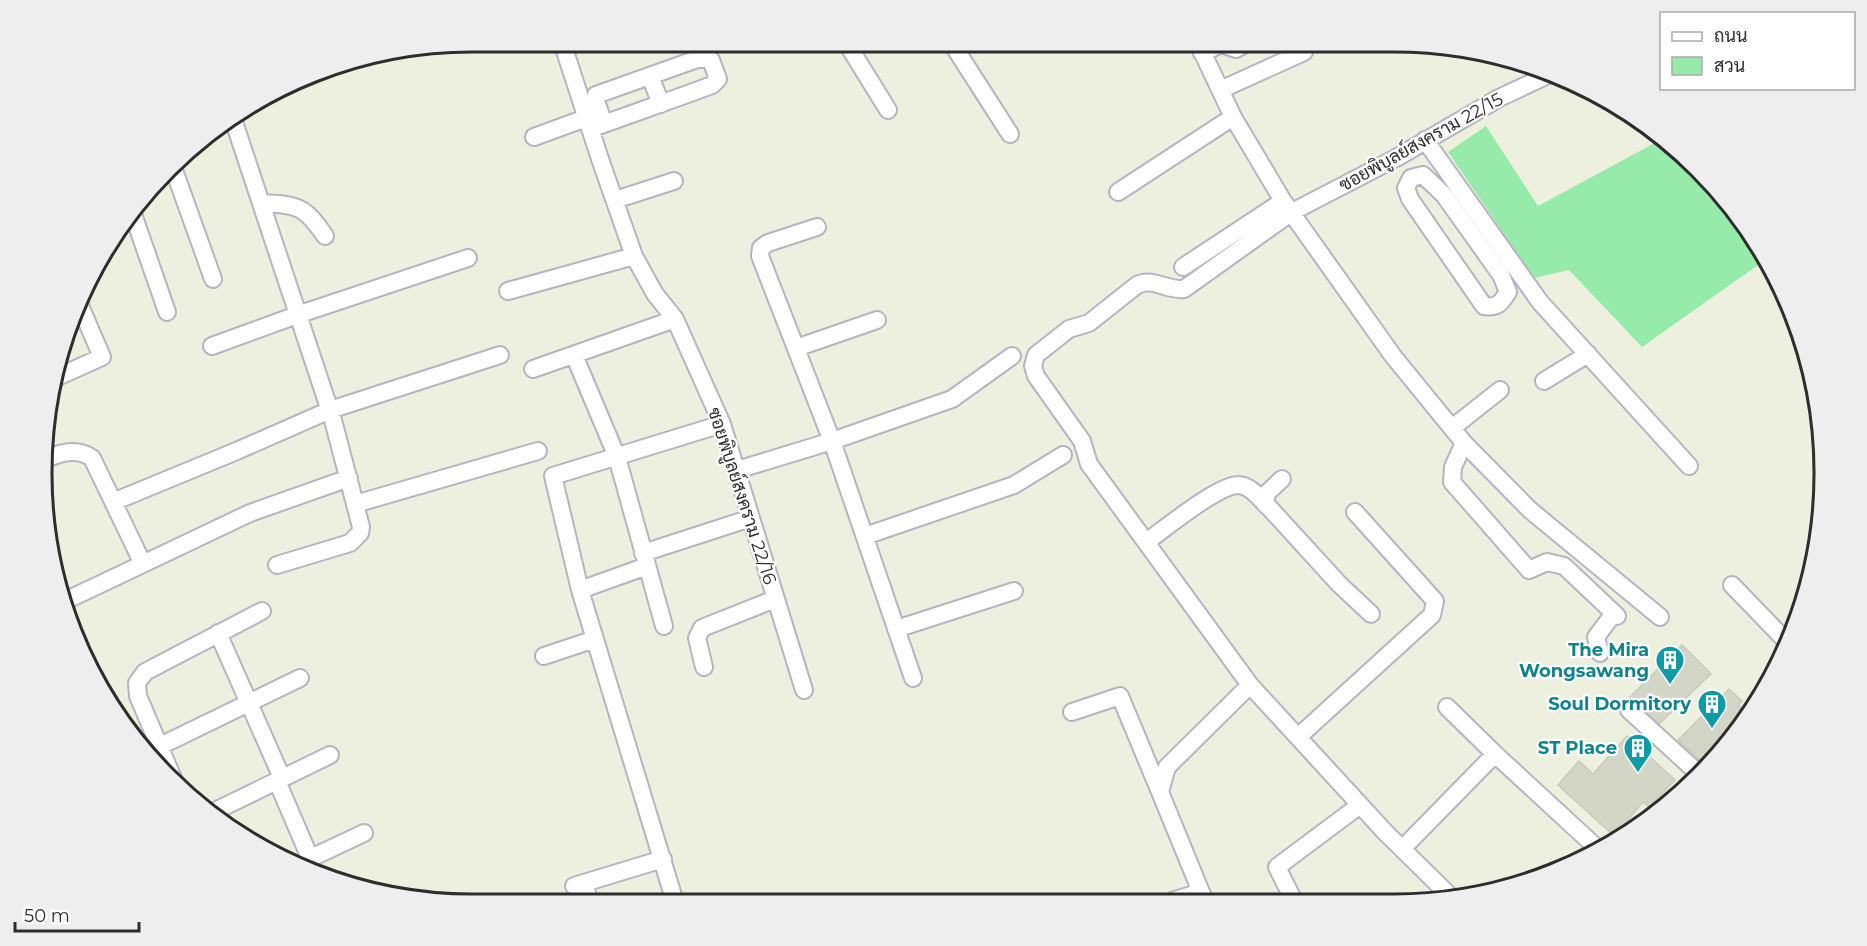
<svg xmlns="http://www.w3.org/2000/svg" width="1867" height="946" font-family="Montserrat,Sarabun,sans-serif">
  <rect width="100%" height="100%" fill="#edf0df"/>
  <!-- green -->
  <path fill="#97ebaa" d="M 1486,126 L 1538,206 L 1662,139 L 1660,134 L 1718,189 L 1767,257 L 1778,282 L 1761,263 L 1642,347 L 1569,270 L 1534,278 L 1448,152 Z"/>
  <!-- building -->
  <path fill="#d3d6c7" stroke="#c8ccb8" stroke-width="1.5" d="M 1682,645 L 1711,674 L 1659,724 L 1629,698 Z
    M 1729,689 L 1742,701 L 1738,705 L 1749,714 L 1702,762 L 1678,740 Z
    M 1627,736 L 1675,780 L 1649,807 L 1643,802 L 1614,836 L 1558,785 L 1579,761 L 1593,774 Z"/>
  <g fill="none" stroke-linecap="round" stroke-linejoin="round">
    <!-- minor casing -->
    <g stroke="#b8b3c2" stroke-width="20">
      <path id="minor" d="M 562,42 L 600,159 L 634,256 L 655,294 L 675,319 L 722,424 L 804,690
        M 846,42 L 888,110
        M 951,42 L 1010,134
        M 1198,43 L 1233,117 L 1283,201 L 1393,356 L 1464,443 L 1530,510 L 1660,617
        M 1202,53 L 1221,44 L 1236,49 L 1247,43
        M 650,76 L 661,104
        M 1220,90 L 1304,52
        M 233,119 L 333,420 L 361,527 L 360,533 L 350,543 L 277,565
        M 590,129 C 631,114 672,100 712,85 L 718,79 L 711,60 L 700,58 L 596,95 L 596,101 L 604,124
        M 534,137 L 586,118
        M 1425,140 L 1540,302 L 1689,466
        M 174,170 L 213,279
        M 1423,175 L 1444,195 L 1501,275 L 1508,292 C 1501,303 1498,308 1484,306 L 1410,199 L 1406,188 L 1411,178 Z
        M 1118,192 L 1233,117
        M 615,200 L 674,181
        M 261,203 C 297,205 304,205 325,236
        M 133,214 L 167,312
        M 817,227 L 768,243 L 761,248 L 760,256 L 832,441 L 913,678
        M 1183,267 L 1283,201
        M 508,291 L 634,256
        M 212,346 L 297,315 L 468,258
        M 796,348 L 877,320
        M 574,355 L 617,457 L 664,626
        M 533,369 L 675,319
        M 53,379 L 102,357 L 78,301
        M 1544,381 L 1588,354
        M 1452,428 L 1500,390
        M 1464,443 L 1453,467 L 1452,482 L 1529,570 L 1547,562 L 1564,566 L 1617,616
        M 48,458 C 63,452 78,448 92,458 L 143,564
        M 737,470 L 832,441 L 952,399 L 1012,356
        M 1282,479 L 1267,493 L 1265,503 L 1339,584 L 1371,614
        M 113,502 L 239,450 L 330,410 L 500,355
        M 355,504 L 538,451
        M 865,536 L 1014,485 L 1063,455
        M 1146,542 C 1165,529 1216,486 1238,485 C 1250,485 1260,498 1267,506
        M 643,553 L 751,518
        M 1732,585 L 1788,643
        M 580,590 L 647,566
        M 67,600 L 250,513 L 349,478
        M 896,629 L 1014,591
        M 218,633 L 282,778
        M 1600,653 L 1596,637 L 1614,613
        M 544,656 L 595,639
        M 704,667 L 697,638 L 702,628 L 775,599
        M 1447,707 L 1495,754 L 1598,849
        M 1629,710 L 1698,773
        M 1072,712 L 1120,696 L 1160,792
        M 1298,737 L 1432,615 L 1435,601 L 1355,512
        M 160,746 L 300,678
        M 277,781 L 310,858
        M 175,783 L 138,696 L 137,683 L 145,672 L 262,611
        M 215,811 L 330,755
        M 1403,848 L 1495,754
        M 296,865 L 364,833
        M 584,883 L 590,903
        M 574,886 L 663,859
        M 1201,892 L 1160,792 L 1167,767 L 1250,685
        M 1453,899 L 1385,832 L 1250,685 L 1089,464 L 1082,441 L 1036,376 L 1033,366 L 1036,355 L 1069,329 L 1089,323 L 1137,285 C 1153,277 1167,291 1184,289 L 1292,212 L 1396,158 L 1499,98 L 1550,74
        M 1172,901 L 1201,892 L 1205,901
        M 1294,901 L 1277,867 L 1360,805
        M 675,902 L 580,590 L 553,476 L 722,424"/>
    </g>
    <!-- minor -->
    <use href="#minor" stroke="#fff" stroke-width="16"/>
  </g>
  <!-- icons -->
  <defs>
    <g id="building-pin" transform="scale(1.5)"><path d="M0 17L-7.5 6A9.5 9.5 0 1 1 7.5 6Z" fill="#0f9aa8" stroke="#fff"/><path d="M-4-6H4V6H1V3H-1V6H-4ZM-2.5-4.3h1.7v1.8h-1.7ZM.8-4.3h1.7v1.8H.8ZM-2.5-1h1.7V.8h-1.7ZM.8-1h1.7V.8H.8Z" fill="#fff"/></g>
  </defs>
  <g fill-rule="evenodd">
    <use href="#building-pin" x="1670" y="660"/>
    <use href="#building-pin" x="1712" y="704"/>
    <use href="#building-pin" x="1638" y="748"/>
  </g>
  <g text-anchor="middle" stroke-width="4.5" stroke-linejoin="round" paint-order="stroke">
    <!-- street labels -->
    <g font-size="18" fill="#2d2d2d" stroke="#fff">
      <text transform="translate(1421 142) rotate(-29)" y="6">ซอยพิบูลย์สงคราม 22/15</text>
      <text transform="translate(742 496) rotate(72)" y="6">ซอยพิบูลย์สงคราม 22/16</text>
    </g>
    <!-- culture labels -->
    <g font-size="18" font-weight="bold" fill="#0d838f" stroke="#fff" text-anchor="end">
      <text x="1649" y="656">The Mira<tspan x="1649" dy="21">Wongsawang</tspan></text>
      <text x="1691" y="710">Soul Dormitory</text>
      <text x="1617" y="754">ST Place</text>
    </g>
  </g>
  <!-- crop -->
  <path d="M0 0H1867V946H0ZM472 52H1394A420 420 0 0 1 1814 472V474A420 420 0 0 1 1394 894H472A420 420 0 0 1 52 474V472A420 420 0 0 1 472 52Z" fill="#eee" fill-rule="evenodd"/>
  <path fill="none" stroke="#2d2d2d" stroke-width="3" d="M472 52H1394A420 420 0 0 1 1814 472V474A420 420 0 0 1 1394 894H472A420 420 0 0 1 52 474V472A420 420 0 0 1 472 52Z"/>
  <!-- legend -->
  <rect x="1660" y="12" width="195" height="78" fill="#ffffff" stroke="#ababab" stroke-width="1.5"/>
  <rect x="1672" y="32" width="30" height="9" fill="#ffffff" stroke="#ababab" stroke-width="1.5"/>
  <text x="1714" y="42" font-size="18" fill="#2d2d2d">ถนน</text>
  <rect x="1672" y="57" width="30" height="18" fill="#97ebaa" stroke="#ababab" stroke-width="1.5"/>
  <text x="1714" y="72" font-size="18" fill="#2d2d2d">สวน</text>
  <!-- scale -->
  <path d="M15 922v9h124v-9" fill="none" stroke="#2d2d2d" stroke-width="3"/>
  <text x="24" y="922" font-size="18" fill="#2d2d2d" stroke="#ffffff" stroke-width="4.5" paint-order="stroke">50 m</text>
</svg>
